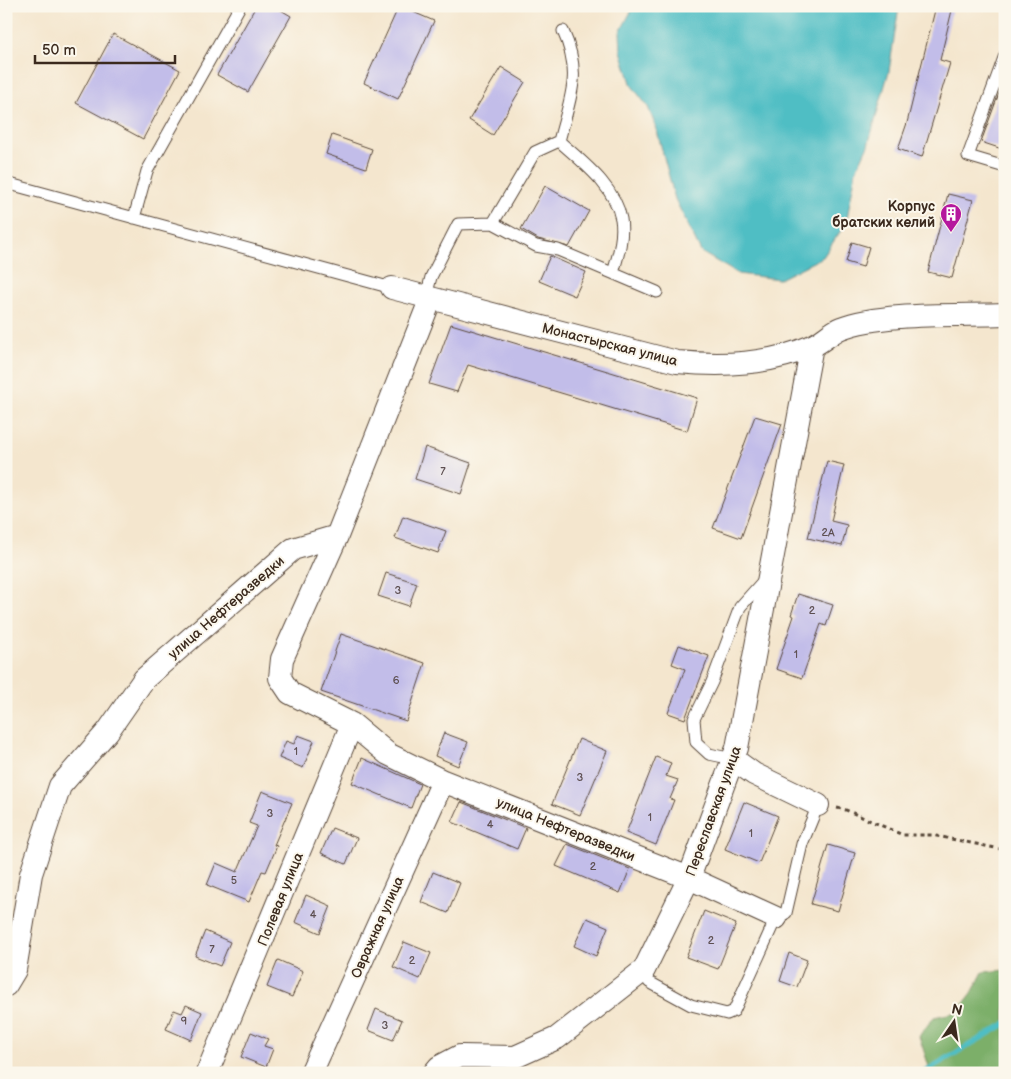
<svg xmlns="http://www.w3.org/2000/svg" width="1011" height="1079" font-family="'Balsamiq Sans',sans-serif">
  <rect width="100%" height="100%" fill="#fbf7ec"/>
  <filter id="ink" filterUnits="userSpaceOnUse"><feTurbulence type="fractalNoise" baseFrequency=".02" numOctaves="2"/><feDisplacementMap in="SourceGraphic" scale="10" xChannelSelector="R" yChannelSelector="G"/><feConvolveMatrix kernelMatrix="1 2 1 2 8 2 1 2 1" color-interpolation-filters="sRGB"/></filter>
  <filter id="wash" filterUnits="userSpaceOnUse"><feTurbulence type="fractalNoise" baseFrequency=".0096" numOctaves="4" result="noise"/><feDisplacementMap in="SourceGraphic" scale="20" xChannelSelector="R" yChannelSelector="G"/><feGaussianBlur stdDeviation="1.12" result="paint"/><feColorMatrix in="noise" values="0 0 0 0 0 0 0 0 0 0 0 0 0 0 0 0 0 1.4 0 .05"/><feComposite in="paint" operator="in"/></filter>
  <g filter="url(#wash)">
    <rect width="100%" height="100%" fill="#f4e6ce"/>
    <!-- forest -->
    <path fill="#7caf69" stroke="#5c6c44" d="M 1005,970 L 1005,1073 L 931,1073 L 919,1036 L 934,1017 L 957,1012 L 972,993 L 983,972 Z"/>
    <!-- water -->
    <path fill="#50bec4" stroke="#467471" d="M 634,6 L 899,6 L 889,71 L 868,145 L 856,171 L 846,223 L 823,257 L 779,279 L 738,274 L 701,252 L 675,199 L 656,127 L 648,107 L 632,86 L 621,51 L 620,32 Z"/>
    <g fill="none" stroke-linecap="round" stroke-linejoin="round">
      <!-- stream -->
      <path stroke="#50bec4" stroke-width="5.5" d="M 922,1073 L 1005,1024"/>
    </g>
    <g id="blocks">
      <!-- building -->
      <path fill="#c2bde9" d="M 256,6 L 274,6 L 291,16 L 248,92 L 217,75 Z
        M 399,6 L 434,21 L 398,99 L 364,83 Z
        M 936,6 L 953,6 L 940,60 L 950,63 L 922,157 L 898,149 L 907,123 Z
        M 113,34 L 180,70 L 143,139 L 76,103 Z
        M 501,67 L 525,82 L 493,135 L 469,120 Z
        M 1005,77 L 1005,150 L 981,142 Z
        M 332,135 L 372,149 L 366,168 L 326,154 Z
        M 545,186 L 589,211 L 569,247 L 538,239 L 521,229 Z
        M 948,194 L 973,200 L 952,278 L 928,272 Z
        M 852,242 L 869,247 L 863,267 L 846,262 Z
        M 550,256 L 586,272 L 575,296 L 539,281 Z
        M 451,324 L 697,398 L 687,431 L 468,365 L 457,392 L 429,384 Z
        M 755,416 L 782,424 L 741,538 L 713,528 Z
        M 425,447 L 471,463 L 461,494 L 415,479 Z
        M 827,461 L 844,465 L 831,521 L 847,525 L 842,546 L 808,538 Z
        M 403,516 L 446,531 L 438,553 L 395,538 Z
        M 386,573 L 417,583 L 409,606 L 378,596 Z
        M 798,594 L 833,605 L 826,626 L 821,624 L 802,678 L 776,669 L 794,616 L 791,615 Z
        M 341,634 L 425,663 L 406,721 L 321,692 Z
        M 679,645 L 709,656 L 685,719 L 668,713 L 685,669 L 672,664 Z
        M 444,733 L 468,742 L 458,766 L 435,756 Z
        M 298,735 L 314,741 L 303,768 L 279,758 L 286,741 L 294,744 Z
        M 579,739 L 607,751 L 580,815 L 552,804 Z
        M 656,757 L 671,763 L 666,776 L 678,780 L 670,799 L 674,800 L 656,845 L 626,833 Z
        M 362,758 L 420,784 L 411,808 L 352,783 Z
        M 262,791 L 292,803 L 274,845 L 277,846 L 266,872 L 262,871 L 249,902 L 207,885 L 216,863 L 237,872 L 257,826 L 249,823 Z
        M 461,802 L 526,828 L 517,849 L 452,822 Z
        M 744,802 L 778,816 L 759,863 L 725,849 Z
        M 332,828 L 357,838 L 346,864 L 321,853 Z
        M 567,844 L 630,869 L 620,893 L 556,866 Z
        M 828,845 L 855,853 L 838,911 L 811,904 Z
        M 433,872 L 460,883 L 448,913 L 421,902 Z
        M 306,895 L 331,906 L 320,933 L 295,922 Z
        M 704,911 L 736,924 L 718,969 L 686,957 Z
        M 587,918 L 608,927 L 596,956 L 574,946 Z
        M 205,931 L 230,942 L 220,966 L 195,956 Z
        M 404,942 L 431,953 L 420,979 L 393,967 Z
        M 789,953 L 807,960 L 797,987 L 780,981 Z
        M 278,960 L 303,971 L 292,997 L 267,987 Z
        M 186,1005 L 202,1012 L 191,1040 L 166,1029 L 174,1010 L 182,1013 Z
        M 376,1009 L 402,1020 L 393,1040 L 368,1030 Z
        M 251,1032 L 268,1039 L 264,1046 L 273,1049 L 266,1067 L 241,1057 Z"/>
    </g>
  </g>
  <g filter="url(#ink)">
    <use href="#blocks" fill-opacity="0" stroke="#574638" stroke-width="1"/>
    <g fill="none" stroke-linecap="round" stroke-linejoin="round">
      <!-- lane casing -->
      <g stroke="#574638" stroke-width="13">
        <path id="lane" d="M 1005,55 L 968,156 L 1005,167
          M 559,141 C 582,162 615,186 621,219 C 624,237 618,256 613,273
          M 6,183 L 392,288
          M 134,218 L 147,171 L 240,6
          M 493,223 L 536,246 L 558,250 L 657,292
          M 426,297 L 431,277 L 458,224 L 493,223 L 535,152 L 559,141 C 570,97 583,75 563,31
          M 733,759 L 709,754 L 696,742 L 694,719 L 712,682 L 740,607 L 764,580
          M 644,970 L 649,982 L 691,1005 L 727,1014 L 734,1011 L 776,918 L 786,913 L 802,844 L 818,805"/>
      </g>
      <!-- street casing -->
      <g stroke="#574638" stroke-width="24">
        <path id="street" d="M 392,288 L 677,362 C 722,366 769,365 812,346 C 822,342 831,332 841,328 C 882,312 959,316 1005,314
          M 337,536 L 431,298
          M 733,759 L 754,774 L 818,805
          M 6,985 L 15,970 L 31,874 L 60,786 L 108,731 L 144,679 L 293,549 L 337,536 L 282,659 L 280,678 L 290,693 L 352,724 L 388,754 L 443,781 L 689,878 L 776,918
          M 207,1073 L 352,724
          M 311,1073 L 443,781
          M 434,1073 L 439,1067 L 460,1056 L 515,1057 L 557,1038 L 644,970 L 689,878 L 737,748 L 812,346"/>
      </g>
      <!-- path -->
      <path stroke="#574638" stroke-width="3" stroke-dasharray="4 4" stroke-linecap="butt" d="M 837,808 L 846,810 L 903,835 L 932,835 L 1005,850"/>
      <!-- lane -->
      <use href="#lane" stroke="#fff" stroke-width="11"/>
      <!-- street -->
      <use href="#street" stroke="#fff" stroke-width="22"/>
    </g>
  </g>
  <!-- icons -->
  <defs>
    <g id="building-pin" transform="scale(1.125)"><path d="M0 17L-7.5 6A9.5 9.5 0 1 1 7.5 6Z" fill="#b5179e" stroke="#fbf7ec"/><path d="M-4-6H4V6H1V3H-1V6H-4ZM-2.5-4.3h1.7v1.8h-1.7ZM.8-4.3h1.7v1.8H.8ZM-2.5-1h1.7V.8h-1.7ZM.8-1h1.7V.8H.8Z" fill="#fff"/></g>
  </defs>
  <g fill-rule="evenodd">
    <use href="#building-pin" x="951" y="214"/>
  </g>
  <g text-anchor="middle" stroke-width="4" stroke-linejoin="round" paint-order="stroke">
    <!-- number labels -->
    <g font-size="11" fill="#5d4f51">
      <text x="443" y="475">7</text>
      <text x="828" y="536">2А</text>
      <text x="398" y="594">3</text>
      <text x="812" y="614">2</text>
      <text x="796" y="658">1</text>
      <text x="396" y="684">6</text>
      <text x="296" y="755">1</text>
      <text x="580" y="781">3</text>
      <text x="270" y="817">3</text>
      <text x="650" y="821">1</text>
      <text x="490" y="828">4</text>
      <text x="751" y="837">1</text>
      <text x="593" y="870">2</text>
      <text x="234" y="884">5</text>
      <text x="313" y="918">4</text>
      <text x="711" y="944">2</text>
      <text x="212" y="953">7</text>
      <text x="412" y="964">2</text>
      <text x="184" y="1025">9</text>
      <text x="385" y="1029">3</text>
    </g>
    <!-- poi labels -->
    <g font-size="14" font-weight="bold" fill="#3b2a1e" stroke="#fbf7ec" text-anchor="end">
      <text x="935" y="211">Корпус<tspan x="935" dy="16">братских келий</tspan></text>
    </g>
    <!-- street labels -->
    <g font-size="14" fill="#3b2a1e" stroke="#fbf7ec">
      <text transform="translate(610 344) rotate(14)" y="5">Монастырская улица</text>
      <text transform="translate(226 607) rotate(-41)" y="5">улица Нефтеразведки</text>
      <text transform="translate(713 811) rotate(-70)" y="5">Переславская улица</text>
      <text transform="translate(566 829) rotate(22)" y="5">улица Нефтеразведки</text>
      <text transform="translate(280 899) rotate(-68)" y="5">Полевая улица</text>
      <text transform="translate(377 927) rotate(-66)" y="5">Овражная улица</text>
    </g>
  </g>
  <!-- margin -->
  <rect width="1011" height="1079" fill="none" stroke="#fbf7ec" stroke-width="25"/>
  <!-- north arrow -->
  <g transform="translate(954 1022) rotate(13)" stroke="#fbf7ec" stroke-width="4" paint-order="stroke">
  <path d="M0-4L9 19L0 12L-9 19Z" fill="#3b2a1e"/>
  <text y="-8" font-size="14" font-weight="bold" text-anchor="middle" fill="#3b2a1e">N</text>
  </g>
  <!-- scale -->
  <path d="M35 55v8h140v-8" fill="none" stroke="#3b2a1e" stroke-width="2.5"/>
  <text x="42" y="55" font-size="15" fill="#3b2a1e" stroke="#fbf7ec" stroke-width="4" paint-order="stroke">50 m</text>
</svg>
